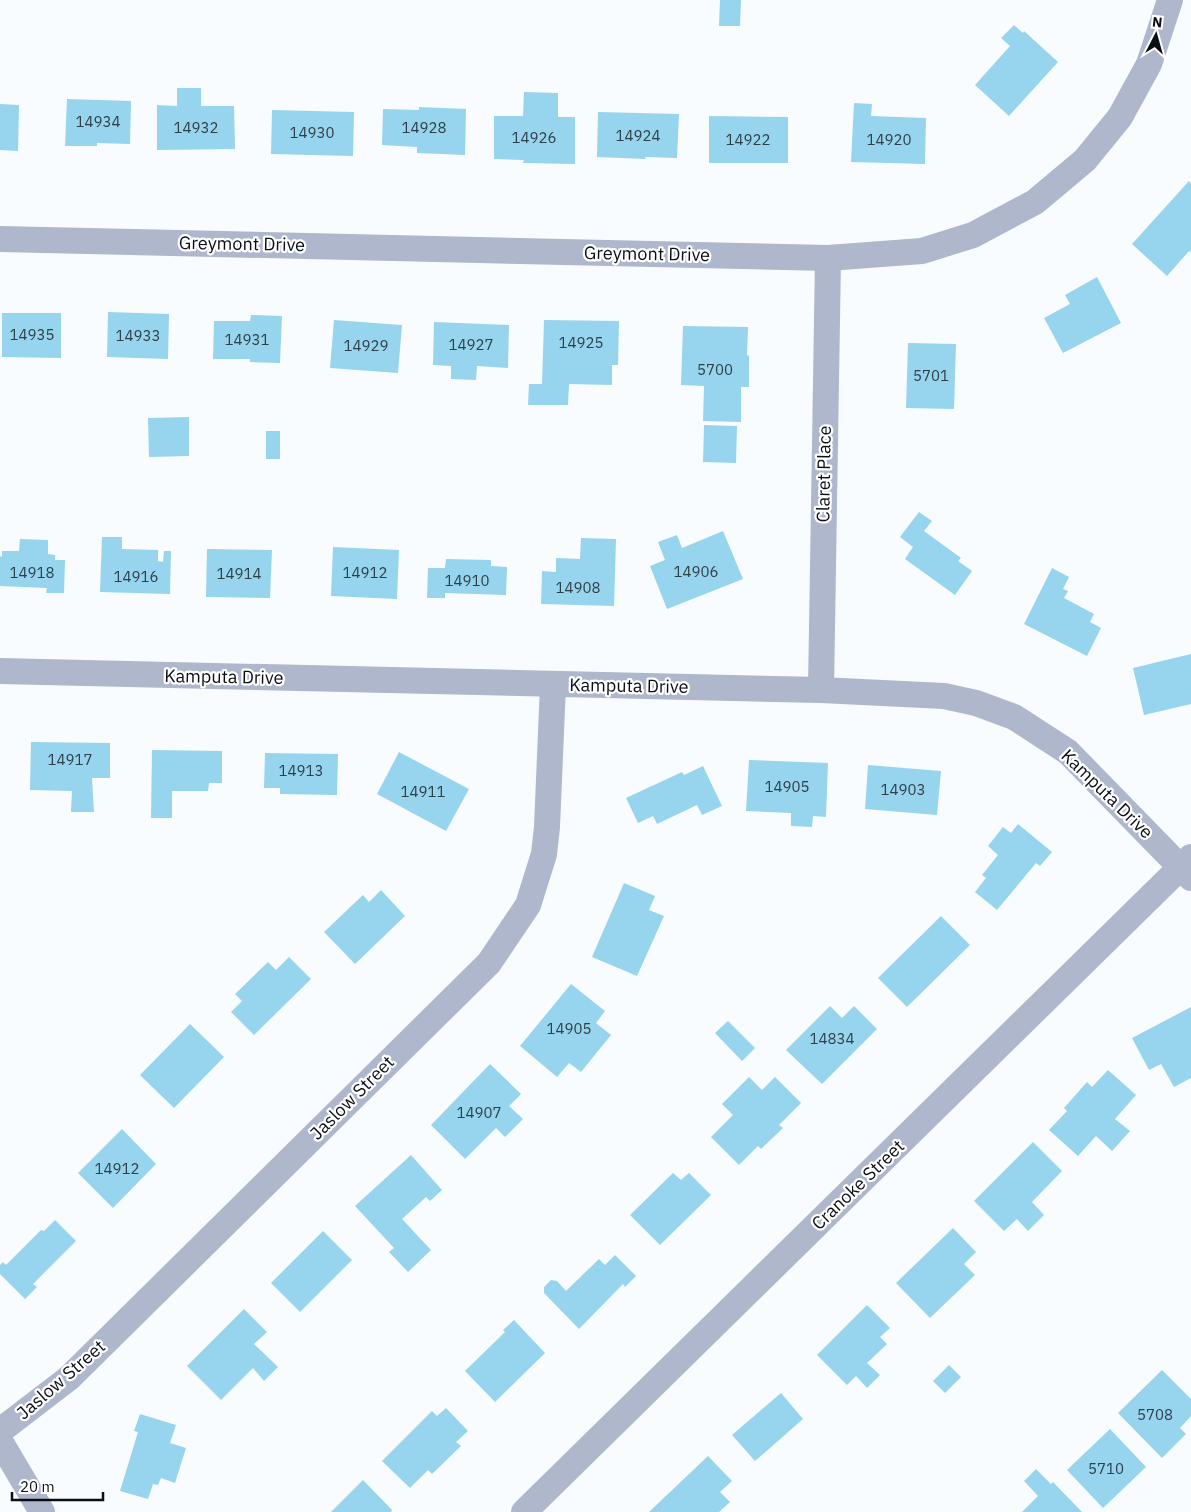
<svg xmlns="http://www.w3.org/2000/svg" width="1191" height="1512" font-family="'IBM Plex Sans',sans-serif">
  <rect width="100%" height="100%" fill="#f8fcff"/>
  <!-- building -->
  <path fill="#97d4ed" d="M 720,0 L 741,0 L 740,26 L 719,26 Z
    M 1014,25 L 1023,33 L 1024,31 L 1058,62 L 1009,116 L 975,85 L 1010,46 L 1001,38 Z
    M 177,88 L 201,88 L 201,106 L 234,106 L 235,149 L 157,150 L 157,105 L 177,106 Z
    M 524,92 L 558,93 L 558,117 L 575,117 L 575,164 L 523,163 L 524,160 L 494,159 L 494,116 L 523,116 Z
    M 67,99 L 131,101 L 130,144 L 97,143 L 97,146 L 65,146 Z
    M 854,103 L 872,104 L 871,116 L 926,118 L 925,164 L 851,162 Z
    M 0,104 L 19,105 L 18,151 L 0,150 Z
    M 419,107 L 466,109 L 465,155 L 417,153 L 417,147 L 382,145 L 383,109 L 419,110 Z
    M 272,110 L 354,112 L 353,156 L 271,154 Z
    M 598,112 L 679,114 L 677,158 L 645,157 L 646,159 L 597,157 Z
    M 709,116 L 788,117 L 788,163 L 709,163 Z
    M 1189,181 L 1191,184 L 1191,252 L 1189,251 L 1167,276 L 1132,244 Z
    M 1097,277 L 1121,323 L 1063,353 L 1044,318 L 1070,304 L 1065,295 Z
    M 108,312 L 169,314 L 168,359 L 107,357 Z
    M 2,313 L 61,313 L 61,358 L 2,357 Z
    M 251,315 L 282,316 L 280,363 L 250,362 L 250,359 L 213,359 L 214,321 L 250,321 Z
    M 334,320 L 402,325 L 398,373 L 330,368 Z
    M 544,320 L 619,321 L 618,365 L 612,365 L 612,385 L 569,384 L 568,405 L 528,405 L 529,384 L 542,384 Z
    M 434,322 L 509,325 L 508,368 L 477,366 L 476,380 L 451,379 L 451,366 L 433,365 Z
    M 683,326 L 748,327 L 747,355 L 749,356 L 749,387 L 741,387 L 741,422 L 703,421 L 704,386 L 681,385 Z
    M 908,343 L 956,344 L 954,409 L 906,408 Z
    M 189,417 L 189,456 L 149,457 L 148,418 Z
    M 704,425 L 737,426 L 736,463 L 703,462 Z
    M 266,431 L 280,431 L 280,459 L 266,459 Z
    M 919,512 L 932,521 L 924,531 L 961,558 L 958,561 L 972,571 L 955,595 L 905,559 L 913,547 L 900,537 Z
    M 723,531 L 743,579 L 667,609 L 650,566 L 665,560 L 658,542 L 677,535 L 682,548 Z
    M 102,537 L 122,537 L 122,549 L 158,550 L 158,561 L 163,562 L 164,551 L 171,551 L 170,594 L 100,592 Z
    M 581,538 L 616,539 L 614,606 L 541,604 L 542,571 L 556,572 L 556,558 L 580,559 Z
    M 20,539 L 48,540 L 48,554 L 55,555 L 55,560 L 65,560 L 64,593 L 46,593 L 47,588 L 0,586 L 0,556 L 2,557 L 2,551 L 19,551 Z
    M 333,547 L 399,550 L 397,599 L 331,596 Z
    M 207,549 L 272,550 L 270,598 L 206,597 Z
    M 446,559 L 491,560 L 491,566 L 507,567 L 506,595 L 445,593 L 445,598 L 427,598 L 428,568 L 445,568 Z
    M 1052,568 L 1069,577 L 1063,589 L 1068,591 L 1064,598 L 1094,614 L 1090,622 L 1101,628 L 1087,656 L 1024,624 Z
    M 1191,654 L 1191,704 L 1144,715 L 1133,668 Z
    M 31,742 L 110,743 L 110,778 L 92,778 L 94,812 L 71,812 L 72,791 L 30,790 Z
    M 152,750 L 222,751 L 222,783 L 209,783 L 208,791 L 172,791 L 172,818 L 151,818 Z
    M 399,752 L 469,789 L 446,831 L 377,794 Z
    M 265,753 L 338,754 L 337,795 L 280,794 L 280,788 L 264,788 Z
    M 749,760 L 828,763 L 826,817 L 813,816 L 812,827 L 791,826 L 791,813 L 746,811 Z
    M 868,765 L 941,771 L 937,815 L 865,809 Z
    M 703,766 L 722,806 L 702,815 L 697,805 L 657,824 L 653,816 L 638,823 L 626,798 L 682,772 L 684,775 Z
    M 1018,824 L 1052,852 L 1040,866 L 1036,863 L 997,910 L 975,892 L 986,878 L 982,875 L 998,855 L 988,846 L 1003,827 L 1011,833 Z
    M 624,883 L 655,896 L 649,910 L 664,916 L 637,976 L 592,957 Z
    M 381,890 L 405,916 L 355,964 L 324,932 L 363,895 L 369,902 Z
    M 941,916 L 970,945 L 907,1007 L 878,978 Z
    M 289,957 L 311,979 L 254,1035 L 231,1012 L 242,1001 L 235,994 L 268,962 L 276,970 Z
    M 571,984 L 605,1011 L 596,1023 L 611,1035 L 581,1072 L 569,1063 L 557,1077 L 520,1046 Z
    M 830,1006 L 842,1018 L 854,1006 L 877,1029 L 822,1084 L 786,1050 Z
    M 1191,1007 L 1191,1078 L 1174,1087 L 1161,1064 L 1149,1070 L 1132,1038 Z
    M 728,1021 L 755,1048 L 742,1061 L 715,1033 Z
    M 190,1024 L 224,1057 L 174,1108 L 140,1075 Z
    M 490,1064 L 521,1094 L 509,1106 L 523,1119 L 505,1137 L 496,1128 L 465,1159 L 431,1125 Z
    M 1108,1070 L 1136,1095 L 1115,1119 L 1130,1131 L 1112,1151 L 1096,1136 L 1078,1156 L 1049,1130 L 1067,1111 L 1064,1108 L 1087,1082 L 1092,1087 Z
    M 749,1077 L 762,1090 L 775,1077 L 801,1103 L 779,1125 L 783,1128 L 761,1149 L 758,1146 L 739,1165 L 711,1137 L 733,1115 L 722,1104 Z
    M 122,1129 L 156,1164 L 113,1208 L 78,1173 Z
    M 1033,1142 L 1062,1171 L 1032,1202 L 1044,1215 L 1028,1231 L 1017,1219 L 1004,1231 L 974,1201 Z
    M 411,1155 L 442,1190 L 430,1201 L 426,1197 L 402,1219 L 431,1250 L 408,1272 L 389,1252 L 394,1248 L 355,1206 Z
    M 673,1173 L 681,1180 L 689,1173 L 711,1195 L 660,1245 L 630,1215 Z
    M 55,1220 L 76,1241 L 33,1284 L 37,1287 L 25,1299 L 0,1274 L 0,1265 L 3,1262 L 6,1265 L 41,1230 L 44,1231 Z
    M 953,1228 L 976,1252 L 964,1264 L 975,1275 L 930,1318 L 896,1283 Z
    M 323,1231 L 352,1260 L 300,1312 L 271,1283 Z
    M 615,1255 L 636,1276 L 625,1287 L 623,1284 L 579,1329 L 544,1293 L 544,1287 L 551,1280 L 557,1281 L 566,1291 L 599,1259 L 605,1265 Z
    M 867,1305 L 890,1328 L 880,1337 L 887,1344 L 867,1363 L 880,1375 L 867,1388 L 856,1376 L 847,1385 L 817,1355 Z
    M 244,1309 L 267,1332 L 254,1344 L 278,1367 L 264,1381 L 253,1368 L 221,1400 L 187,1366 Z
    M 514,1320 L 545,1353 L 495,1402 L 465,1371 L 505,1332 L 503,1330 Z
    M 949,1365 L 961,1377 L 945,1393 L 933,1381 Z
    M 1162,1370 L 1191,1399 L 1191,1416 L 1180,1428 L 1186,1434 L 1162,1458 L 1118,1413 Z
    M 781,1393 L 803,1419 L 755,1461 L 732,1435 Z
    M 446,1408 L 468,1431 L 456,1442 L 461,1446 L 432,1474 L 428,1470 L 410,1488 L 382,1461 L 432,1411 L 437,1416 Z
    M 140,1414 L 176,1425 L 170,1443 L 186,1448 L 175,1483 L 161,1478 L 158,1485 L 153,1484 L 148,1499 L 120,1491 L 138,1432 L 134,1431 Z
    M 1110,1429 L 1146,1467 L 1103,1508 L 1067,1470 Z
    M 708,1456 L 732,1481 L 720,1492 L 730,1502 L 719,1512 L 649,1512 Z
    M 1036,1469 L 1051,1484 L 1053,1482 L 1082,1512 L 1022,1512 L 1038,1496 L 1024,1481 Z
    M 363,1480 L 392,1510 L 391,1512 L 331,1512 Z"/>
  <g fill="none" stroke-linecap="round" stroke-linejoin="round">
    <!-- street -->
    <path stroke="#aeb7cc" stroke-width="26" d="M 0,239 L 828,258 L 922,251 L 973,235 L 1035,202 L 1085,160 L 1120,117 L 1149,64 L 1170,0
      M 0,671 L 821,690 L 944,696 L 976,703 L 1014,717 L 1068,752 L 1191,878
      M 821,690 L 828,258
      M 0,1431 L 69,1378 L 489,963 L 528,905 L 544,854 L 547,827 L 553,685
      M 0,1441 L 42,1512
      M 524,1512 L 1191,857"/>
  </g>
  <g text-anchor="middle" stroke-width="4.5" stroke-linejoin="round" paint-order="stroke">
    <!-- number labels -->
    <g font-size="15" fill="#2d404a">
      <text x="98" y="127">14934</text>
      <text x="196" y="133">14932</text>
      <text x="424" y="133">14928</text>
      <text x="312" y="138">14930</text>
      <text x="638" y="141">14924</text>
      <text x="534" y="143">14926</text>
      <text x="748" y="145">14922</text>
      <text x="889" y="145">14920</text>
      <text x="32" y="340">14935</text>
      <text x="138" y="341">14933</text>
      <text x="247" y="345">14931</text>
      <text x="581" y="348">14925</text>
      <text x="471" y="350">14927</text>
      <text x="366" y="351">14929</text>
      <text x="715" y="375">5700</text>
      <text x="931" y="381">5701</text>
      <text x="696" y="577">14906</text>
      <text x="32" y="578">14918</text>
      <text x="365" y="578">14912</text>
      <text x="239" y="579">14914</text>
      <text x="136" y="582">14916</text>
      <text x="467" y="586">14910</text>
      <text x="578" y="593">14908</text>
      <text x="70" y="765">14917</text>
      <text x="301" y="776">14913</text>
      <text x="787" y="792">14905</text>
      <text x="903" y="795">14903</text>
      <text x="423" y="797">14911</text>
      <text x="569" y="1034">14905</text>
      <text x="832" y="1044">14834</text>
      <text x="479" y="1118">14907</text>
      <text x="117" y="1174">14912</text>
      <text x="1155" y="1420">5708</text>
      <text x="1106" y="1474">5710</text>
    </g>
    <!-- street labels -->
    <g font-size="18" fill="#0a0f14" stroke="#fff">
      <text transform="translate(242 244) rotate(1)" y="6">Greymont Drive</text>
      <text transform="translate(647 254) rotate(1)" y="6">Greymont Drive</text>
      <text transform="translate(824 474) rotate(-89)" y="6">Claret Place</text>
      <text transform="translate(224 677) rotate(1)" y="6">Kamputa Drive</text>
      <text transform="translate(629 686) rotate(1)" y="6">Kamputa Drive</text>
      <text transform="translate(1107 794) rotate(44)" y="6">Kamputa Drive</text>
      <text transform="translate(352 1098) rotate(-45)" y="6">Jaslow Street</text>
      <text transform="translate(858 1185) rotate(-44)" y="6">Cranoke Street</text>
      <text transform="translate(61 1380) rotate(-41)" y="6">Jaslow Street</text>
    </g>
  </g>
  <!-- north arrow -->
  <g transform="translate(1156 35) rotate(6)" stroke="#ffffff" stroke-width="4" paint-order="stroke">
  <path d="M0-4L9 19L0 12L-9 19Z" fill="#0a0f14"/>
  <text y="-8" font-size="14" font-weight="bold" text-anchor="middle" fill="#0a0f14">N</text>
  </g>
  <!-- scale -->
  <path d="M12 1492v8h91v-8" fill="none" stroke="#0a0f14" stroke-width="2.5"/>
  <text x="20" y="1492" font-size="15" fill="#0a0f14" stroke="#ffffff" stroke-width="4" paint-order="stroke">20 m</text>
</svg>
